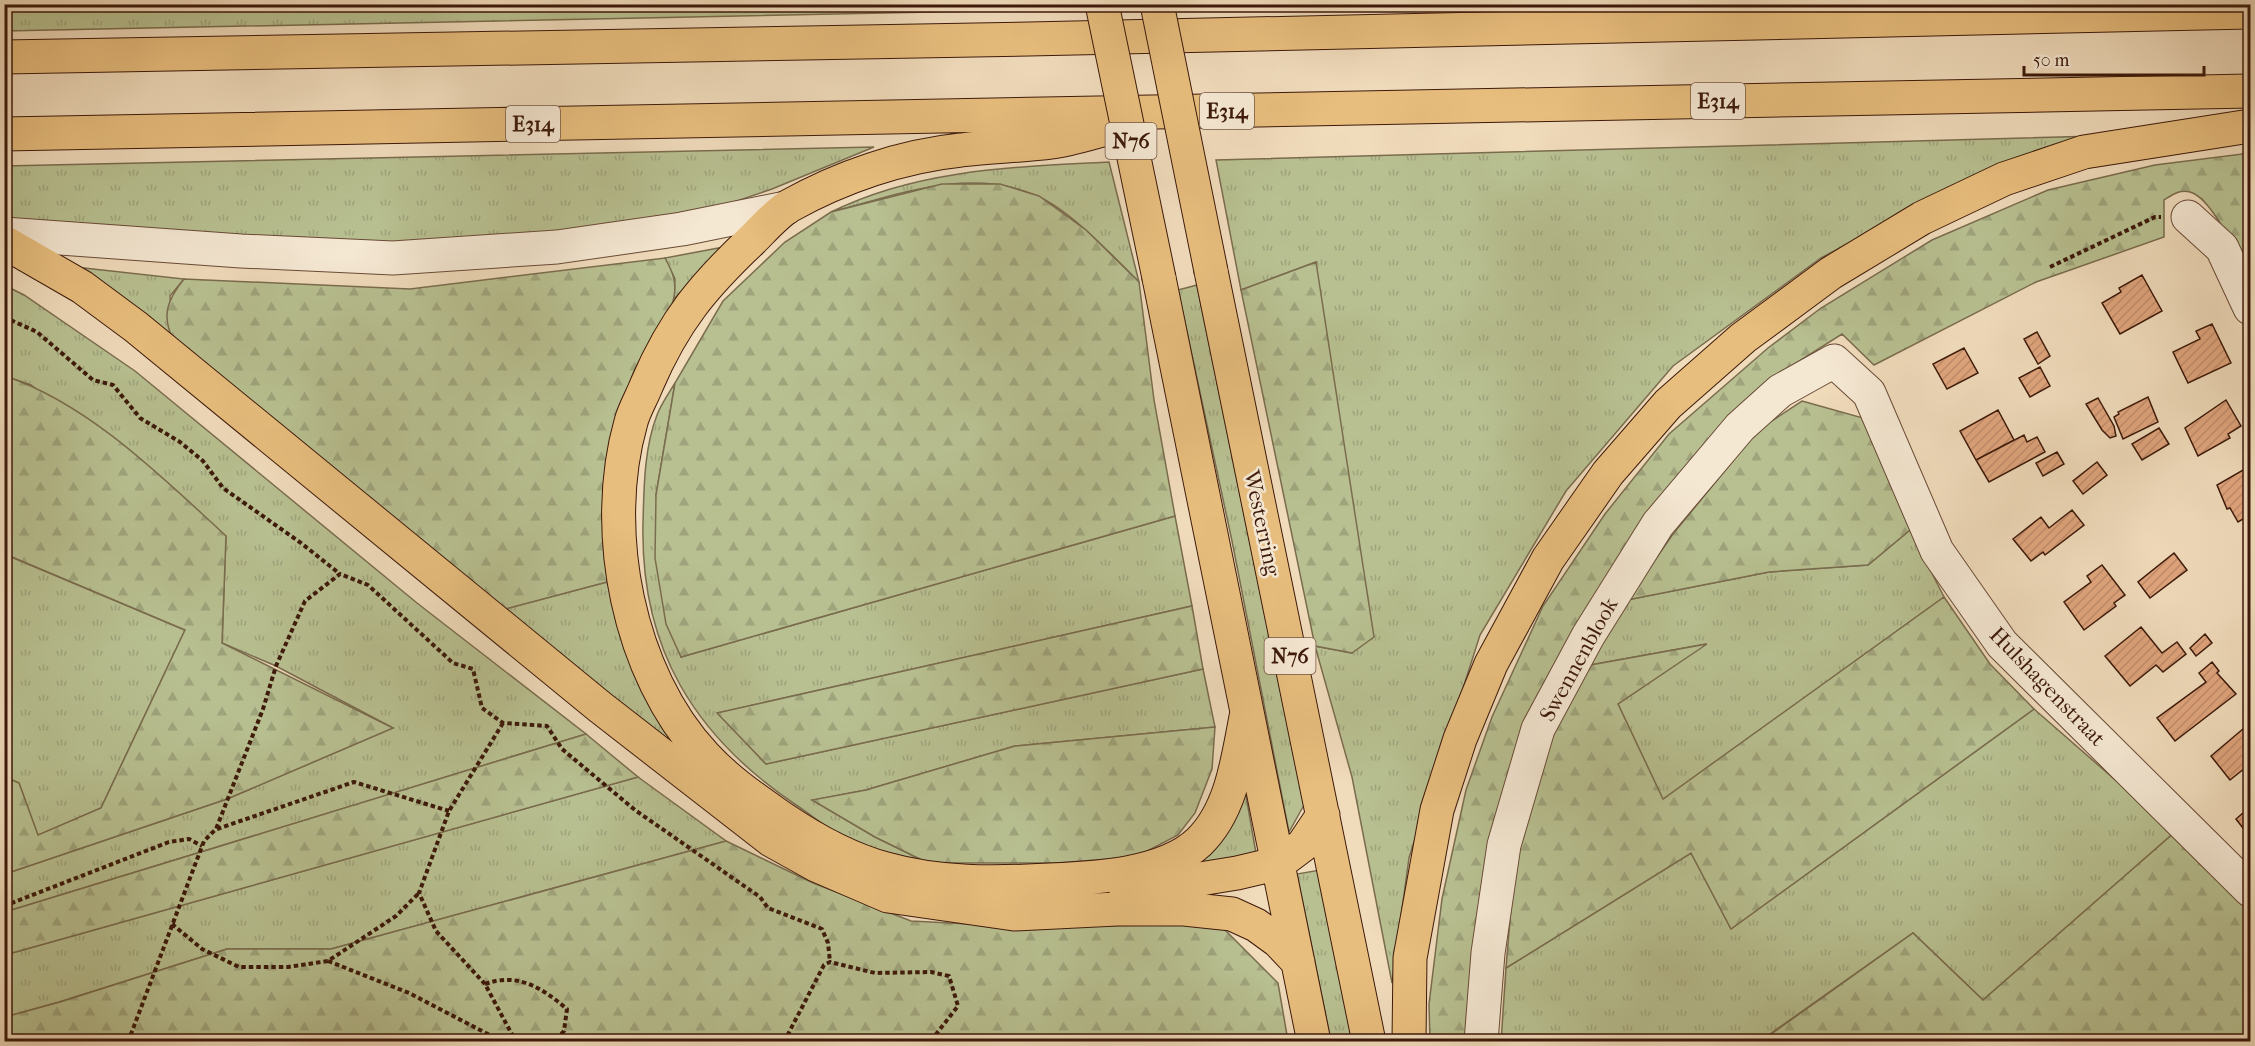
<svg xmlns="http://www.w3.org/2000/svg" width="2255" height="1046" font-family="'IM FELL French Canon',serif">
  <defs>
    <pattern id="grass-tufts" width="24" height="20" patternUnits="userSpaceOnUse" patternTransform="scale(1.5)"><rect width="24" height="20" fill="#b8c091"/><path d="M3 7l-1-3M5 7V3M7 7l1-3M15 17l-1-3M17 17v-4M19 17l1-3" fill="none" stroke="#9fa47c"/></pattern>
    <pattern id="forest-firs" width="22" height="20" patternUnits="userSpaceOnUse" patternTransform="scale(1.5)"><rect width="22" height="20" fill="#b8c091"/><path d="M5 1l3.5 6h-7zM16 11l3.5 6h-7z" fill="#9fa47c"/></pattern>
    <pattern id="building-hatch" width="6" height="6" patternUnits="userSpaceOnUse" patternTransform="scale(1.5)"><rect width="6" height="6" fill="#e0a57d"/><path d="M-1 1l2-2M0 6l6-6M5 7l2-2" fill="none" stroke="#c18d6b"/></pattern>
  </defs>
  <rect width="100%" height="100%" fill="#f0dbbb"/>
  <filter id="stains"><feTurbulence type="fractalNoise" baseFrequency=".00333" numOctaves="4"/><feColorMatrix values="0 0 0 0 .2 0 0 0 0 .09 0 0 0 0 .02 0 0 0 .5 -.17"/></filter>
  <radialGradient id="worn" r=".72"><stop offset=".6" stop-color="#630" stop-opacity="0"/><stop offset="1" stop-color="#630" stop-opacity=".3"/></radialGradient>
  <!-- grass -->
  <path fill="url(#grass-tufts)" stroke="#7a6c4e" stroke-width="1.5" d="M 1080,5 L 1080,9 L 4,31 L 5,4 Z
    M 2097,136 L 1960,183 L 1821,258 L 1673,366 L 1566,491 L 1480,635 L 1409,858 L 1392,983 L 1352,777 L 1315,646 L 1352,653 L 1316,262 L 1241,290 L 1216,160 Z
    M 874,147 L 772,189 L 687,218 L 513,235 L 388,245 L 5,220 L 4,166 Z
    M 1109,162 L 1139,282 C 1113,256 1070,210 1037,196 C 971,166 897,195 831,212 C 918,169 1014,167 1109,162 Z
    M 724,247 L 674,299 L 675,279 L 665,258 Z
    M 75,267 L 184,279 L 170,296 L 173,339 Z
    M 4,285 L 24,295 L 135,371 L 417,603 L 586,734 L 5,912 L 5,874 L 227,799 L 393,728 L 276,666 L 222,643 L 226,536 L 31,385 L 5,376 Z
    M 1197,285 L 1304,805 L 1289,832 L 1232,541 L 1178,290 Z
    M 675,383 L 656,495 L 681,657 L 1175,516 L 1192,606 L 718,713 L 766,764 L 1203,669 L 1215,727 L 1015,746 L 866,790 L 813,800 L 875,837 L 928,863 C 906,858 883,854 862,846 C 839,838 816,818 796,805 C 694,736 640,648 643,523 C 644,487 644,449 657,415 C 661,404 669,393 675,383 Z
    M 1910,530 L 1944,597 L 1663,800 L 1618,704 L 1706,644 L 1585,666 L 1627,600 L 1769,572 L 1868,565 Z
    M 4,554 L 185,630 L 101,808 L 38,836 L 19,783 L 5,777 Z
    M 607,582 L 626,640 L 681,753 L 505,609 Z
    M 2034,709 L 2175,832 L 1983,1000 L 1913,933 L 1760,1041 L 1501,1042 L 1506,968 L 1691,853 L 1731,929 Z
    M 638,777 L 726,841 L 331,949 L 227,949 L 59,1002 L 5,1017 L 5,955 Z
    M 1245,790 L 1257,859 L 1170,876 Z
    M 1320,870 L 1354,1041 L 1331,1041 L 1297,874 Z"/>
  <!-- forest -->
  <path fill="url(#forest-firs)" stroke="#7a6c4e" stroke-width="1.5" d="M 2250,153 L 2250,282 C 2239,260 2214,199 2190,192 C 2180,189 2172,195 2164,200 L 2164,237 L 2036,282 L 1874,365 L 1842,334 L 1785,370 L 1541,701 L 1470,1041 L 1430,1042 L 1429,1004 L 1442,899 L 1466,790 L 1492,717 L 1543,606 L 1605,514 L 1669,434 L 1768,348 L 1821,308 L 1932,240 L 2048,190 L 2155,165 Z
    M 942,184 L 1000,184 L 1039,196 L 1086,230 L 1139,282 L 1154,400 L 1175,516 L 681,657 L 666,624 L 655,558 L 656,495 L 675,383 L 723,301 L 785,242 L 831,212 Z
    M 665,258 C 672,271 677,281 674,297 C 670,319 641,351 633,374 C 608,441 603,511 607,582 L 505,609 L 173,339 C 161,315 168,299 184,279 L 410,289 Z
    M 1316,262 L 1374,637 L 1352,653 L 1315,646 L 1241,290 Z
    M 5,376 C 89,404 162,477 226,536 L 222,643 L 393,728 L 227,799 L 5,874 L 5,777 L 19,783 L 38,835 L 101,808 L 185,630 L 5,554 Z
    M 1802,401 L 1863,418 L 1910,530 L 1868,565 L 1769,572 L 1627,600 L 1673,534 L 1758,430 Z
    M 1944,597 L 1990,664 L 2034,709 L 1731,929 L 1691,853 L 1506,968 L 1516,847 L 1542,760 L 1585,666 L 1707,644 L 1618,704 L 1663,799 Z
    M 1192,606 L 1203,669 L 766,764 L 717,713 Z
    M 1215,727 L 1212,769 L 1195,813 L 1178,835 L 1136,857 L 1056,863 L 928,863 L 875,837 L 812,800 L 866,790 L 1015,746 Z
    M 586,734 L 638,777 L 5,955 L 5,912 Z
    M 2175,832 L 2250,905 L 2250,1041 L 1760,1042 L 1913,933 L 1983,1000 Z
    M 726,841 L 813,883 L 911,921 L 1027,927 L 1219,924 L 1278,983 L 1288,1041 L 5,1042 L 5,1017 L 60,1002 L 227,949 L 331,949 Z"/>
  <!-- building -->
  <path fill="url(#building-hatch)" stroke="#3c190a" stroke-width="1.5" d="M 2142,275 L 2162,311 L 2120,334 L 2102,303 L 2121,292 L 2119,288 Z
    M 2212,324 L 2231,363 L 2188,383 L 2173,352 L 2200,339 L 2196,331 Z
    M 2037,332 L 2050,356 L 2038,364 L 2024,339 Z
    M 1964,348 L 1978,373 L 1947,389 L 1933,364 Z
    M 2040,367 L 2050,386 L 2030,397 L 2019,378 Z
    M 2148,397 L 2158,422 L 2123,439 L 2114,417 L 2119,414 L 2118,412 Z
    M 2098,398 L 2114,426 L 2116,436 L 2110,438 L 2102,430 L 2086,404 Z
    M 2226,400 L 2241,426 L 2228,434 L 2230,438 L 2198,456 L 2185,428 Z
    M 1998,410 L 2014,440 L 1976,460 L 1960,431 Z
    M 2159,428 L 2169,444 L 2142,460 L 2132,444 Z
    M 2024,435 L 2027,442 L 2037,437 L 2045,452 L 1989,482 L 1976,460 Z
    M 2057,452 L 2064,464 L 2043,476 L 2036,463 Z
    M 2097,462 L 2107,475 L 2083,494 L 2073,481 Z
    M 2250,466 L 2250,496 L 2245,499 L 2250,515 L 2238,522 L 2230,508 L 2227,509 L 2217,485 Z
    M 2072,510 L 2084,525 L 2045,555 L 2043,552 L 2031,561 L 2013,539 L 2041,517 L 2049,528 Z
    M 2174,553 L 2187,570 L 2150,598 L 2138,582 Z
    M 2102,565 L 2125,595 L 2114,603 L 2116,606 L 2084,630 L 2064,602 L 2091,582 L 2087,576 Z
    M 2141,627 L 2162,653 L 2177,642 L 2186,654 L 2163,672 L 2156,665 L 2130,686 L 2105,656 Z
    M 2205,634 L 2212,643 L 2196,656 L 2190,648 Z
    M 2212,662 L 2219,671 L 2217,673 L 2236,694 L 2175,741 L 2157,718 L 2206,682 L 2199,673 Z
    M 2250,723 L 2250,764 L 2230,780 L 2211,756 Z
    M 2250,807 L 2250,837 L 2236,819 Z"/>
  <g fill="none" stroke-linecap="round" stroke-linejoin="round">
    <!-- minor casing -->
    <g stroke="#694a36" stroke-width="35">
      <path id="minor" d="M 2188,217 L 2222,248 L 2250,308
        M 4,234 L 241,251 L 393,258 L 557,247 L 682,229 L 786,208
        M 1481,1042 L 1488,953 L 1504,845 L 1538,729 L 1588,636 L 1658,524 L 1740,427 L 1780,391 L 1834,361 L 1869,393 L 1937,551 L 2002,644 L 2250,890"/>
    </g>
    <!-- highway casing -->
    <g stroke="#3c190a" stroke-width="35">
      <path id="highway" d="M 4,57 L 1029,39 L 2250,12
        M 1116,126 C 1095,132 1073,139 1052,142 C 1022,146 991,146 961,150 C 902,156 841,177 789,206 C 776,214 764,228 753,239 C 703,286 674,321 647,384 C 642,397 634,410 631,422 C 600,530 628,674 705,756 C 728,781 755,799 782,818 C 813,839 849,859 886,869 C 939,884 994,883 1050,880 C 1095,878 1164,875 1199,842 C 1233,809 1238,756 1247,712
        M 4,134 L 2250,91
        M 4,242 L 82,287 L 136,327 L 600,707 L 771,840 L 816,865 L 888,896 L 1014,914 L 1117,909 L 1184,909 L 1232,914 L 1256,925 L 1278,941 L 1298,962
        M 1211,271 L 1369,1042
        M 1159,278 L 1314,1042
        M 1126,891 L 1237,873 L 1279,863 L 1303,845 L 1323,815
        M 1409,1042 L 1410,958 L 1437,810 L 1460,739 L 1491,664 L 1548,559 L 1608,473 L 1668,404 L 1743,338 L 1831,273 L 1922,218 L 2004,179 L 2084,152 L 2250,126"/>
    </g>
    <!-- path -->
    <path stroke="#3c190a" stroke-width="4" stroke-dasharray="4.5 3" stroke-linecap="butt" d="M 2050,267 L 2155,217 L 2161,217
      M 4,317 L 37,332 L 93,380 L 113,385 L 140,418 L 180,442 L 203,461 L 223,488 L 301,543 L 340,574
      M 503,723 L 449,811 L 419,893 L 436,931 L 485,984 L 516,1042
      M 217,829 L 354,782 L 449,811
      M 4,906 L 169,842 L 189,839 L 202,846
      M 172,924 L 202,949 L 239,967 L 288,967 L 328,961 L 396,916 L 419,893
      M 328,961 L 409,993 L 503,1042
      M 485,984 C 518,972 542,988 567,1009 L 564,1031 L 554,1042
      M 128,1042 L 204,841 L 216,829 L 263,709 L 276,666 L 305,601 L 340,574 L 368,585 L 453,663 L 473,669 L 482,708 L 503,723 L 547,726 L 562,749 L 635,810 L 760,897 L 768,908 L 822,929 L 828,943 L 830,962
      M 784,1042 L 824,965 L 830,962 L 875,973 L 931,972 L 949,976 L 958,1006 L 930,1042"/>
    <!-- minor -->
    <use href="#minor" stroke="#f5e8d3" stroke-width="33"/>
    <!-- highway -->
    <use href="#highway" stroke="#e8be7e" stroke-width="33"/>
    <!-- highway-bridge casing -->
    <g stroke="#3c190a" stroke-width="35" stroke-linecap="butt">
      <path id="highway-bridge" d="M 1102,4 L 1159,278
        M 1157,4 L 1211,271"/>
    </g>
    <!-- highway-bridge -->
    <use href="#highway-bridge" stroke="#e8be7e" stroke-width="33"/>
  </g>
  <g text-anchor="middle" stroke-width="5" stroke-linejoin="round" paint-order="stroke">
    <!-- shield labels -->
    <g fill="#f5e8d3" stroke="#745746" stroke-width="1.5">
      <rect x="1691" y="83" width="54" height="36" rx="4.5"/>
      <rect x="1200" y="93" width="54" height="36" rx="4.5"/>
      <rect x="506" y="106" width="54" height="36" rx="4.5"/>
      <rect x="1105.5" y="123" width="51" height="36" rx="4.5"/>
      <rect x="1264.5" y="638" width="51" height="36" rx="4.5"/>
    </g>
    <g font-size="21" font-weight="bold" fill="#3c190a">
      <text x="1718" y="108">E314</text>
      <text x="1227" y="118">E314</text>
      <text x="533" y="131">E314</text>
      <text x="1131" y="148">N76</text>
      <text x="1290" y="663">N76</text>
    </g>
    <!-- street labels -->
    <g font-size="22" fill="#3c190a" stroke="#f5e8d3">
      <text transform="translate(1263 523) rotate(78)" y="8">Westerring</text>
      <text transform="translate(1578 659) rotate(-61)" y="8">Swennenblook</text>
      <text transform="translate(2048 686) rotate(46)" y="8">Hulshagenstraat</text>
    </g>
  </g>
  <!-- margin -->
  <rect width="2255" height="1046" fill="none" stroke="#f0dbbb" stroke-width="24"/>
  <rect x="6" y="6" width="2243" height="1034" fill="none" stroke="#3c190a" stroke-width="3"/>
  <rect x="12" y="12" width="2231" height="1022" fill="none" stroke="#3c190a" stroke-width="1.5"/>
  <!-- scale -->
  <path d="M2024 66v9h180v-9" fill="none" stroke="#3c190a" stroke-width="3"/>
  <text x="2033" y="66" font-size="18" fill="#3c190a" stroke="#f5e8d3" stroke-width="4.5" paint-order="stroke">50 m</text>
  <rect width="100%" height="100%" filter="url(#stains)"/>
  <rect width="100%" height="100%" fill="url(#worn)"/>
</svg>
